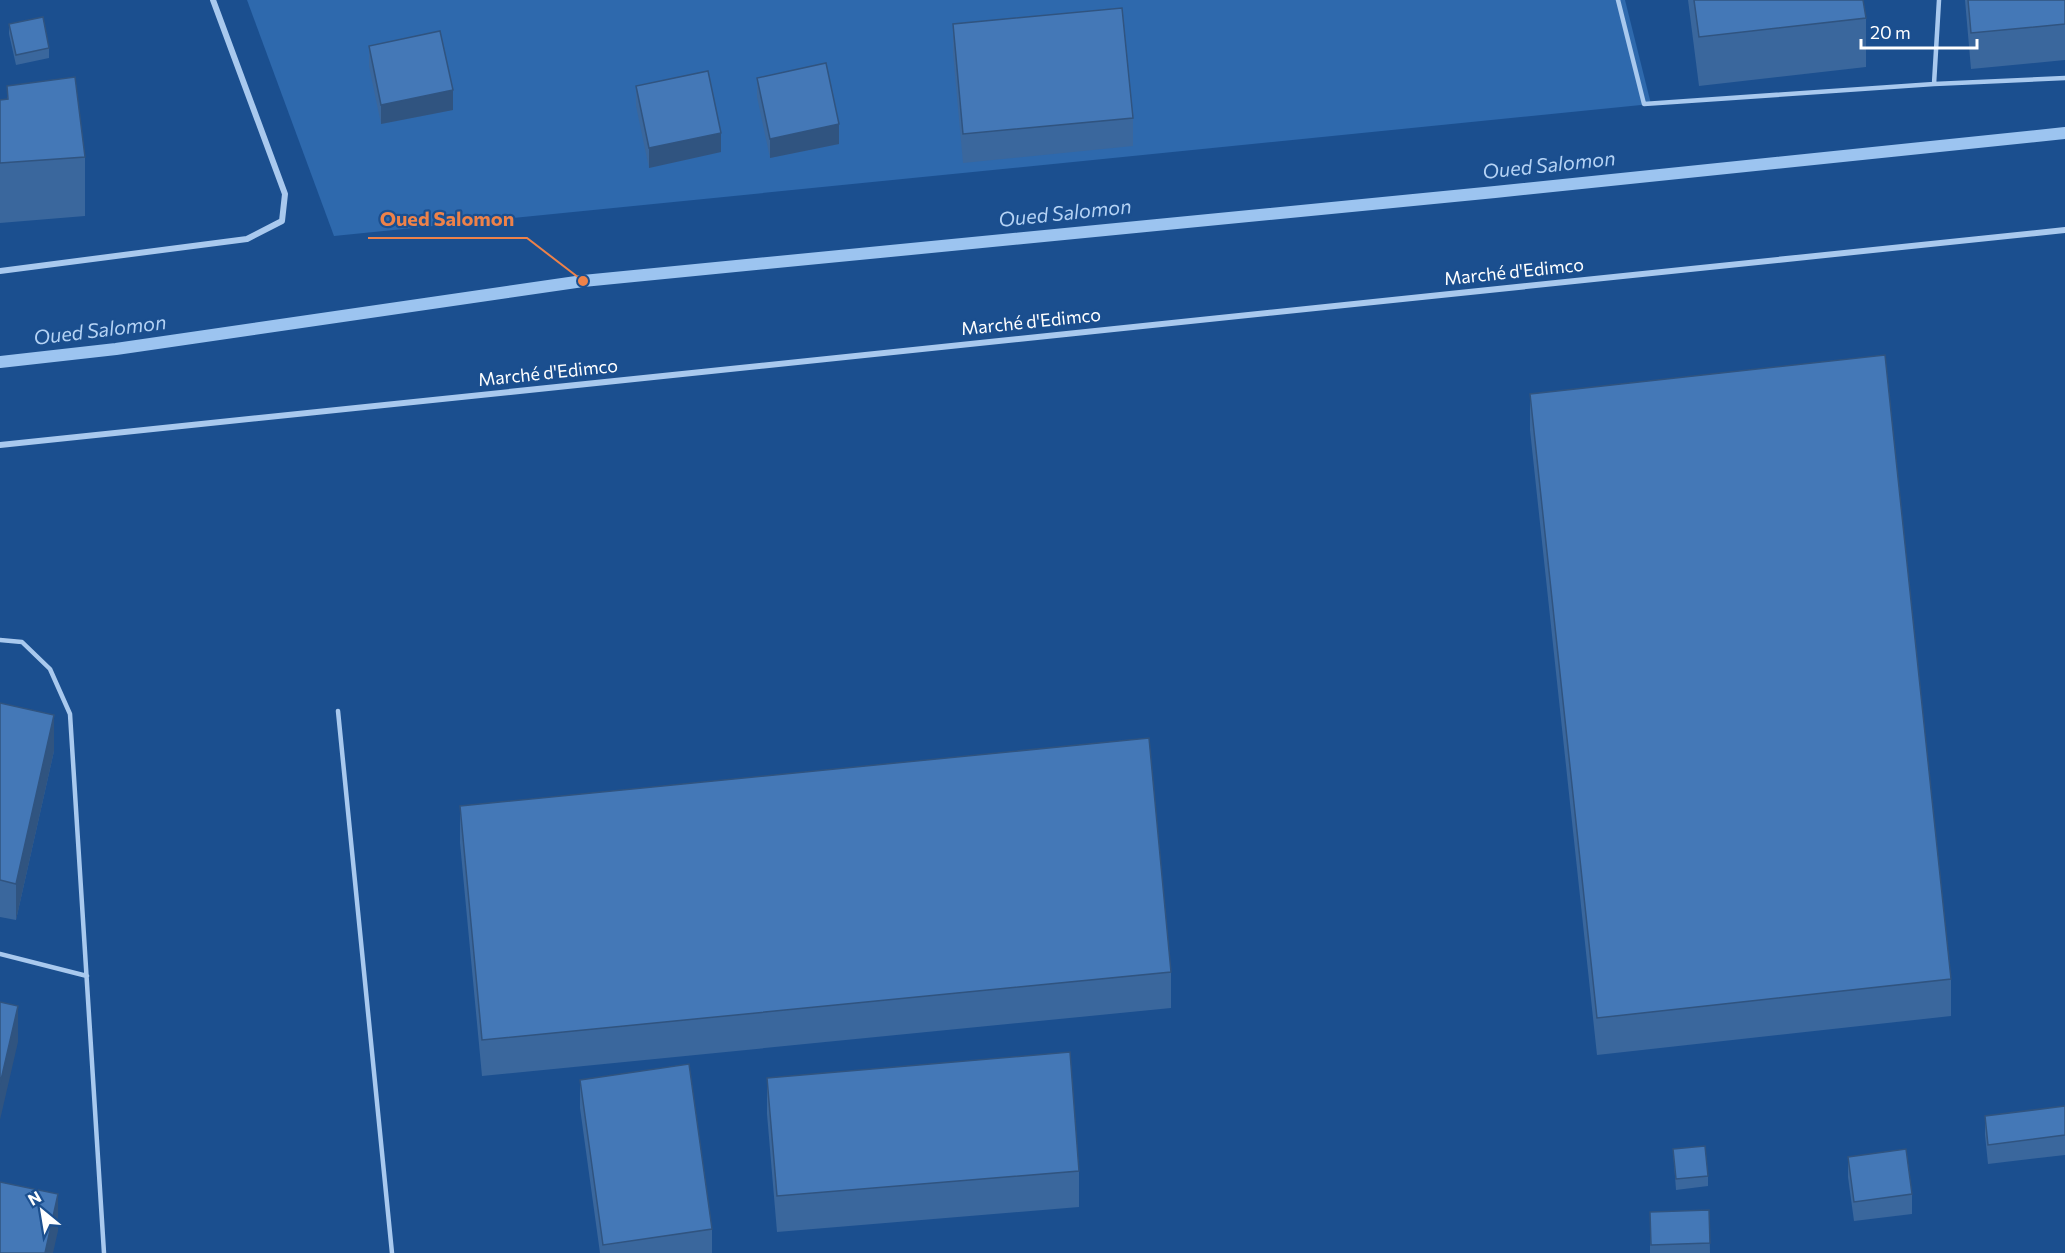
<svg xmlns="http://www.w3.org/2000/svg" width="2065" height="1253" font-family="Commissioner,sans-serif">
  <rect width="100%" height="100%" fill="#1b4f8f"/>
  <!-- green -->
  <path fill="#2e69ad" d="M 247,0 L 1625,0 L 1651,104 L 334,236 Z"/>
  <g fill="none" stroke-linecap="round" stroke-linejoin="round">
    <!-- stream -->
    <path stroke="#9cc4f0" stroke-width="12" d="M 0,362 L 116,349 L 583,281 L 1495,192 L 2065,133"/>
    <!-- lane -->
    <path stroke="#a9c9ee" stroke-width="4.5" d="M 1618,0 L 1644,104 L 1934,84 L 2065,78
      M 1934,84 L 1939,0
      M 0,640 L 22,642 L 50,669 L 70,714 L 104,1253
      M 338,711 L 392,1253
      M 0,954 L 87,976"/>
    <!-- street -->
    <path stroke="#a9c9ee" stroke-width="6" d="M 0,271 L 247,239 L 282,221 L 285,194 L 213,0
      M 0,445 L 2065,230"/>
  </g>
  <!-- wall -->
  <path fill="#3a679d" d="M 1688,0 L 1863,0 L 1866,18 L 1866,67 L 1699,86 Z
    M 1965,0 L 2065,0 L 2065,60 L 1971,69 Z
    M 9,24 L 49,48 L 49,58 L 16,65 L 9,34 Z
    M 953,24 L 1133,118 L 1133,146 L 963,163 L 953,53 Z
    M 369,46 L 453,110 L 381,124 L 369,66 Z
    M 757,78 L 839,144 L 770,158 L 757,97 Z
    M 7,86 L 85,157 L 85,216 L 0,223 L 0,100 L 7,99 Z
    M 636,86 L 721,152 L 649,168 L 636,106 Z
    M 1530,394 L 1951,979 L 1951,1016 L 1597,1055 L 1530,430 Z
    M 0,703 L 54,751 L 16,920 L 0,917 Z
    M 460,806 L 1171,972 L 1171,1008 L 482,1076 L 460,843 Z
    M 767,1078 L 1079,1171 L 1079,1207 L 777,1232 L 767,1114 Z
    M 580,1080 L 712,1229 L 712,1253 L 600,1253 L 580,1108 Z
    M 2065,1106 L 2065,1155 L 1988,1164 L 1985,1135 L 1985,1116 Z
    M 1673,1149 L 1708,1176 L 1708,1186 L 1676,1190 Z
    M 1848,1157 L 1912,1194 L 1912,1214 L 1854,1221 L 1848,1177 Z
    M 1709,1210 L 1710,1253 L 1650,1253 L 1650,1212 Z"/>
  <!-- shaded-wall -->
  <path fill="#305480" d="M 453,90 L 453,110 L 381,124 L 381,105 Z
    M 839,124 L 839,144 L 770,158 L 770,139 Z
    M 721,133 L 721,152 L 649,168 L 649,148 Z
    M 54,715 L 54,751 L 16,920 L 16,884 Z
    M 18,1006 L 18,1042 L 0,1120 L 0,1084 Z
    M 58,1194 L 58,1231 L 53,1253 L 45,1253 Z"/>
  <!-- building -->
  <path fill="#4478b7" stroke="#305480" stroke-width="1.5" d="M 1694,0 L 1863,0 L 1866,18 L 1699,37 Z
    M 1968,0 L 2065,0 L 2065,24 L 1971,33 Z
    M 1122,8 L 1133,118 L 963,134 L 953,24 Z
    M 43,17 L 49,48 L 16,55 L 9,24 Z
    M 440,31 L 453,90 L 381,105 L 369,46 Z
    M 826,63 L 839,124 L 770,139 L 757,78 Z
    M 708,71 L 721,133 L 649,148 L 636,86 Z
    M 75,77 L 85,157 L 0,163 L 0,100 L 8,99 L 7,86 Z
    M 1885,355 L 1951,979 L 1597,1018 L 1530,394 Z
    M 0,703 L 54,715 L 16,884 L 0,880 Z
    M 1149,738 L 1171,972 L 482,1040 L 460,806 Z
    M 0,1002 L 18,1006 L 0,1084 Z
    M 1070,1052 L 1079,1171 L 777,1196 L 767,1078 Z
    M 689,1064 L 712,1229 L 603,1245 L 580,1080 Z
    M 2065,1106 L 2065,1135 L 1988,1145 L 1985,1116 Z
    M 1705,1146 L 1708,1176 L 1676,1179 L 1673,1149 Z
    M 1906,1149 L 1912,1194 L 1854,1202 L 1848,1157 Z
    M 0,1182 L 58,1194 L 45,1253 L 0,1253 Z
    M 1709,1210 L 1710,1243 L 1651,1245 L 1650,1212 Z"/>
  <g text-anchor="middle" stroke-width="4.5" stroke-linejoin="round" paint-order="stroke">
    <!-- street labels -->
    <g font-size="18" fill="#fff" stroke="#1b4f8f">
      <text transform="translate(1514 272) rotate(-6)" y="6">Marché d'Edimco</text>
      <text transform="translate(1031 322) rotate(-6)" y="6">Marché d'Edimco</text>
      <text transform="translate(548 373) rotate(-6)" y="6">Marché d'Edimco</text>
    </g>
    <!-- water labels -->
    <g font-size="20" font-style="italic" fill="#b5d3f5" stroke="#1b4f8f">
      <text transform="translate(1549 165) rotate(-6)" y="7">Oued Salomon</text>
      <text transform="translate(1065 213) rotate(-6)" y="7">Oued Salomon</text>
      <text transform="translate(100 330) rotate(-7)" y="7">Oued Salomon</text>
    </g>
  </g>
  <!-- callouts -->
  <path fill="none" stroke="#ee8249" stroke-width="2" d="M583 281L527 238H368"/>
  <circle fill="#ee8249" stroke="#1b4f8f" stroke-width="2" cx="583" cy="281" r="6"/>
  <g font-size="20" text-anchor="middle" font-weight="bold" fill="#ee8249" stroke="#1b4f8f" stroke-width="4.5" stroke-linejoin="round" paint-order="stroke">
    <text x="447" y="226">Oued Salomon</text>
  </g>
  <!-- north arrow -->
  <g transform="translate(42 1211) rotate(330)" stroke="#1b4f8f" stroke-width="4.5" paint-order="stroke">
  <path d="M0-4.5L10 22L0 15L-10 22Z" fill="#ffffff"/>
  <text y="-9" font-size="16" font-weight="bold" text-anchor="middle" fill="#ffffff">N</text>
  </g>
  <!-- scale -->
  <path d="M1861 39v9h116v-9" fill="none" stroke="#ffffff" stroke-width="3"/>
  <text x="1870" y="39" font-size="18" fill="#ffffff" stroke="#1b4f8f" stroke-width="4.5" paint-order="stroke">20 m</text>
</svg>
